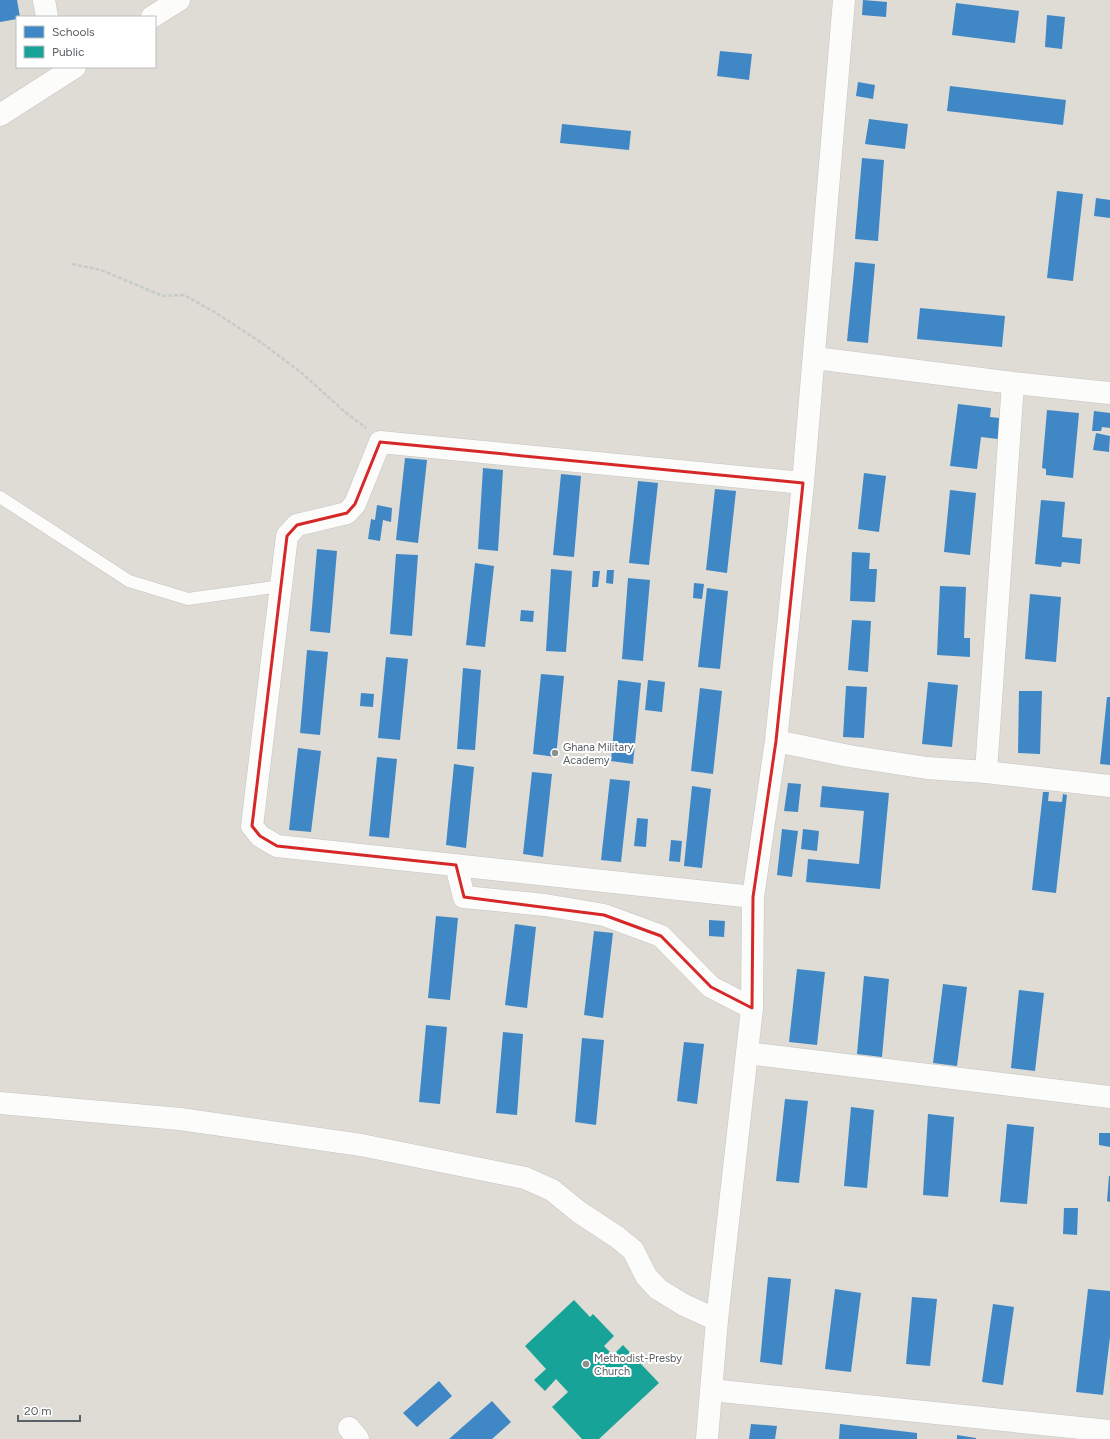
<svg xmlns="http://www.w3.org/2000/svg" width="1110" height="1439" font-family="Figtree,sans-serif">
  <rect width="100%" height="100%" fill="#ebe9e5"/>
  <!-- education -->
  <path fill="#dfdbd5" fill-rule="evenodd" d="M 0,0 L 1110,0 L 1110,1439 L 0,1439 ZM 17,17 L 155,17 L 155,67 L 17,67 Z"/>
  <!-- schools -->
  <path fill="#3f88c5" d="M 0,0 L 17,0 L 20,17 L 17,17 L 17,19 L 0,22 Z
    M 863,0 L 887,2 L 886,17 L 862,15 Z
    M 956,3 L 1019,11 L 1015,43 L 952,35 Z
    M 1047,15 L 1065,17 L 1062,49 L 1045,47 Z
    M 720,51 L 752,54 L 749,80 L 717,76 Z
    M 858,82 L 875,85 L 873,99 L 856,96 Z
    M 950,86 L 1066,100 L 1063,125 L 947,111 Z
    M 869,119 L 908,124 L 905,149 L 865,144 Z
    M 562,124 L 631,131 L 629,150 L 560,143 Z
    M 862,158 L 884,160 L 878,241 L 855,239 Z
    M 1057,191 L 1083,194 L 1073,281 L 1047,278 Z
    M 1096,198 L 1110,200 L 1110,218 L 1094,216 Z
    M 855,262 L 875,264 L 868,343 L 847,341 Z
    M 920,308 L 1005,316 L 1002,347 L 917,339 Z
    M 958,404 L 991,408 L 990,417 L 1000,418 L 998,439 L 981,437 L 977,469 L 950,466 Z
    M 1047,410 L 1079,413 L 1073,478 L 1046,475 L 1046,469 L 1042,468 Z
    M 1094,411 L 1110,413 L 1110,428 L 1102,427 L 1101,431 L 1092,431 Z
    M 1096,433 L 1110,436 L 1109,452 L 1093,450 Z
    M 405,458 L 427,460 L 418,543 L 396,540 Z
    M 483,468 L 503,470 L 498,551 L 478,549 Z
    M 864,473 L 886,476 L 879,532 L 858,529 Z
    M 561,474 L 581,476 L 574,557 L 553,555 Z
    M 638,481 L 658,483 L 649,565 L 629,563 Z
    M 715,489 L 736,491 L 727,573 L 706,570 Z
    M 950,490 L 976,493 L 970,555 L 944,552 Z
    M 1041,500 L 1065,502 L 1062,537 L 1082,539 L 1080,564 L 1062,562 L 1061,567 L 1035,564 Z
    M 377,505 L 392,508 L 391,522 L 383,520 L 380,541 L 368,539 L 371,519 L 375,520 Z
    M 317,549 L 337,551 L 330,633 L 310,631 Z
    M 852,552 L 870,553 L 869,569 L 877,569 L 875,602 L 850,601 Z
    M 396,554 L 418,555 L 412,636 L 390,634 Z
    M 475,563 L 494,566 L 485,647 L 466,645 Z
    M 551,569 L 572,571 L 566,652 L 546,651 Z
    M 607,570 L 614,570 L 613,584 L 606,583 Z
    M 593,571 L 600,571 L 598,587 L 592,587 Z
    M 628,578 L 650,580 L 643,661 L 622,659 Z
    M 694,583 L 704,584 L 702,599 L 693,598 Z
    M 940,586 L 966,587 L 964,638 L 970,638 L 970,657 L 937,655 Z
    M 707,588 L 728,591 L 720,669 L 698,667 Z
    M 1030,594 L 1061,597 L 1056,662 L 1025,659 Z
    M 521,610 L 534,611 L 533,622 L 520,621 Z
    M 852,620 L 871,621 L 868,672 L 848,670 Z
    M 307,650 L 328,652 L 320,735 L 300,733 Z
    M 386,657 L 408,659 L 400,740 L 378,738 Z
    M 463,668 L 481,670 L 475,750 L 457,749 Z
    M 541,674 L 564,676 L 556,757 L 533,754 Z
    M 618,680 L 641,683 L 633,764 L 611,761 Z
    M 648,680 L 665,682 L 662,712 L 645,710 Z
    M 928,682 L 958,685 L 952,747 L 922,744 Z
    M 846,686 L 867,687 L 864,738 L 843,737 Z
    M 700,688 L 722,691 L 713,774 L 691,771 Z
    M 1019,691 L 1042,691 L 1040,754 L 1018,753 Z
    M 361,693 L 374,694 L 373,707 L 360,706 Z
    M 1107,697 L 1110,697 L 1110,765 L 1100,764 Z
    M 298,748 L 321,751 L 311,832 L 289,830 Z
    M 377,757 L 397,759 L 389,838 L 369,836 Z
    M 454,764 L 474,767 L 466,848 L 446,845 Z
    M 532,772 L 552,774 L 543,857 L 523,854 Z
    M 610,779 L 630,781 L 621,862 L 601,860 Z
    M 788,783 L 801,784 L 798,812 L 784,811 Z
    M 692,786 L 711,789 L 702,868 L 684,866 Z
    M 822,786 L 889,793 L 880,889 L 806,882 L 808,859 L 859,864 L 864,811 L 820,807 Z
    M 1043,792 L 1049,792 L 1048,801 L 1062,802 L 1063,794 L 1067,795 L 1056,893 L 1032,890 Z
    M 637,818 L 648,819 L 646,847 L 634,846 Z
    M 782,829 L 798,831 L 792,877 L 777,875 Z
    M 803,829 L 819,831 L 817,851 L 801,849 Z
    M 671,840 L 682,841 L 680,862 L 669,861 Z
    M 436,916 L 458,918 L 450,1000 L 428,998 Z
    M 709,920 L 725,921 L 724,937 L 709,936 Z
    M 515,924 L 536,927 L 527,1008 L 505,1005 Z
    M 594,931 L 613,933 L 603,1018 L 584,1015 Z
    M 797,969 L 825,972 L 817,1045 L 789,1042 Z
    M 864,976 L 889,979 L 882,1057 L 857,1054 Z
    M 943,984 L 967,987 L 957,1066 L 933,1063 Z
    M 1019,990 L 1044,993 L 1035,1071 L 1011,1068 Z
    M 426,1025 L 447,1027 L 440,1104 L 419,1102 Z
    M 503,1032 L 523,1034 L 517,1115 L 496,1113 Z
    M 582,1038 L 604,1040 L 596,1125 L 575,1122 Z
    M 684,1042 L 704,1044 L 697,1104 L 677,1101 Z
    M 785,1099 L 808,1101 L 799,1183 L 776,1181 Z
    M 851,1107 L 874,1110 L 867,1188 L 844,1186 Z
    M 928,1114 L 954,1117 L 948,1197 L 923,1195 Z
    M 1007,1124 L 1034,1127 L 1027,1204 L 1000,1202 Z
    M 1099,1133 L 1110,1133 L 1110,1147 L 1099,1145 Z
    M 1109,1176 L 1110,1176 L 1110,1202 L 1107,1201 Z
    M 1064,1208 L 1078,1208 L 1077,1235 L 1063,1234 Z
    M 768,1277 L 791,1279 L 782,1365 L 760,1362 Z
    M 835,1289 L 861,1293 L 851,1372 L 825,1369 Z
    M 1088,1289 L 1110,1291 L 1110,1337 L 1103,1395 L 1076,1392 Z
    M 912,1297 L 937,1299 L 930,1366 L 906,1364 Z
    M 993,1304 L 1014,1307 L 1003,1385 L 982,1382 Z
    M 439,1381 L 452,1396 L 417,1427 L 403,1413 Z
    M 492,1401 L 511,1422 L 492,1439 L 449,1439 Z
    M 751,1424 L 777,1426 L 775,1439 L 749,1439 Z
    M 840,1424 L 917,1433 L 917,1439 L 839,1439 Z
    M 957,1435 L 976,1438 L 976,1439 L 957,1439 Z"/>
  <!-- public -->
  <path fill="#17a398" d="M 574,1300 L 590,1317 L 593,1314 L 614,1336 L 604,1346 L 613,1355 L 623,1345 L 659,1383 L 599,1439 L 582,1439 L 552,1407 L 568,1392 L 556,1379 L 545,1391 L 534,1380 L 546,1369 L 525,1346 Z"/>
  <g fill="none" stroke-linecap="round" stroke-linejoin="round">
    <!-- lane casing -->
    <g stroke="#c6c6c6" stroke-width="13">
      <path id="lane" d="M 0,497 L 129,581 L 188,599 L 281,586"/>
    </g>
    <!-- street casing -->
    <g stroke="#c6c6c6" stroke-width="23">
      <path id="street" d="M 44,0 L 47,17
        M 152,17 L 179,0
        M 0,115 L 75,67
        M 815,358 L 1013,383 L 1110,393
        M 776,741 L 849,756 L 927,768 L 986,772 L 1110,786
        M 986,772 L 1013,383
        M 456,865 L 464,897 L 545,905 L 604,915 L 661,936 L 711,987 L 752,1008
        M 753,897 L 277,846 L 260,836 L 252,826 L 287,536 L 297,525 L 347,513 L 355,504 L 380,442 L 803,483
        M 747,1053 L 1110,1097
        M 0,1103 L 180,1119 L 361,1145 L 525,1178 L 552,1190 L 579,1212 L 617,1237 L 633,1250 L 646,1276 L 658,1289 L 684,1305 L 717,1320
        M 711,1390 L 1110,1431
        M 349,1428 L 358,1439
        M 707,1439 L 717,1320 L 752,1008 L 753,897 L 776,741 L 803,483 L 844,0"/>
    </g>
    <!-- path -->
    <path stroke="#c5ccc8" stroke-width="2.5" stroke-dasharray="4 2" stroke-linecap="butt" d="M 72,264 L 101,270 L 163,296 L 184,295 L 216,313 L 262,343 L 303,374 L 345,412 L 366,428"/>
    <!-- lane -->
    <use href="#lane" stroke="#fcfcfb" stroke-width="12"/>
    <!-- street -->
    <use href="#street" stroke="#fcfcfb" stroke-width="22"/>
  </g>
  <!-- marked area -->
  <path fill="none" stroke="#d62828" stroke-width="3" stroke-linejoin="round" d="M 380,442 L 803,483 L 776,741 L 753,897 L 752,1008 L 711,987 L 661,936 L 604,915 L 464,897 L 456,865 L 277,846 L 260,836 L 252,826 L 287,536 L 297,525 L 347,513 L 355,504 Z"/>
  <!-- markers -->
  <g fill="#8d9091" stroke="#fff" stroke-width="1.5">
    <circle cx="555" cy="753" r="4"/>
    <circle cx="586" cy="1364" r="4"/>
  </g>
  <g text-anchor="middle" stroke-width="4" stroke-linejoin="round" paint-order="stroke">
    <!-- poi labels -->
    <g font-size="11" fill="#5b6064" stroke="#fff" text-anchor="start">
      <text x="563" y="751">Ghana Military<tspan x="563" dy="13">Academy</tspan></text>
      <text x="594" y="1362">Methodist-Presby<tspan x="594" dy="13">Church</tspan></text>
    </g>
  </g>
  <!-- legend -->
  <rect x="16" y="16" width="140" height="52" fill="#ffffff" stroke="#bdbfc1"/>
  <rect x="24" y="26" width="20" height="12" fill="#3f88c5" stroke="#bdbfc1"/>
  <text x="52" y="36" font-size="12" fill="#5b6064">Schools</text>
  <rect x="24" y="46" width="20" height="12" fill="#17a398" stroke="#bdbfc1"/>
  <text x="52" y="56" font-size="12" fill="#5b6064">Public</text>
  <!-- scale -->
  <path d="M18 1415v6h62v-6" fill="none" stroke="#5b6064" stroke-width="2"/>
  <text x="24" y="1415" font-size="12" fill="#5b6064" stroke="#ffffff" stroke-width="3" paint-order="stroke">20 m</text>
</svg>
